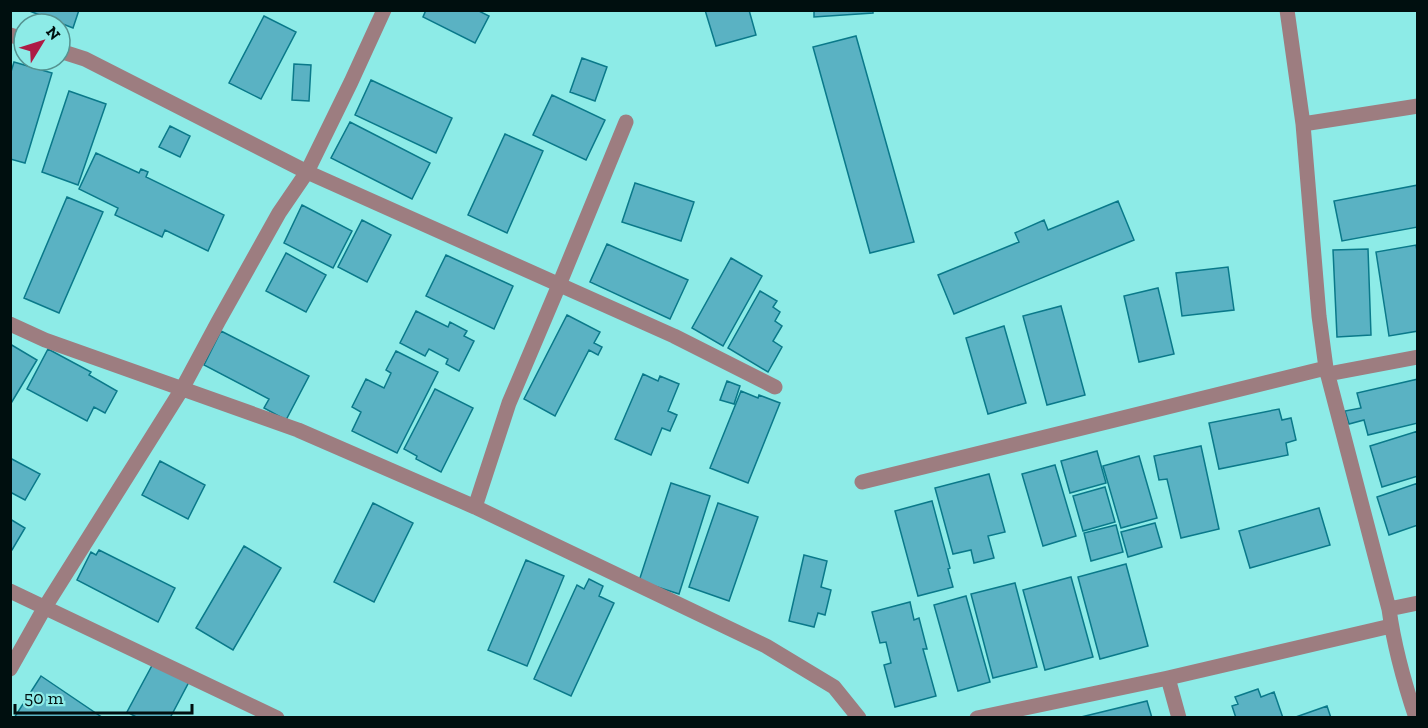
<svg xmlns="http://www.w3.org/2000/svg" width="1428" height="728" font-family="'Zilla Slab',serif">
  <rect width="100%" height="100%" fill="#8debe7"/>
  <!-- building -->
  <path fill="#5ab2c3" stroke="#0a798a" stroke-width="1.5" d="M 27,10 L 79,10 L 73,28 Z
    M 426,10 L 477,10 L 489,16 L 475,43 L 423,17 Z
    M 705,10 L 749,10 L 756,35 L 716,46 Z
    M 814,10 L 873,10 L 873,13 L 814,17 Z
    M 264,16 L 296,32 L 261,99 L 229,83 Z
    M 856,36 L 914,242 L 870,253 L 813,47 Z
    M 582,58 L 607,67 L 595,101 L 570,92 Z
    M 14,62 L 52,73 L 25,163 L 10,159 L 10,75 Z
    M 294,64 L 311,65 L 309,101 L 292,100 Z
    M 371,80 L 452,118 L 436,153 L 355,115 Z
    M 69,91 L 106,104 L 78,185 L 42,172 Z
    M 552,95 L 605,120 L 586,160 L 533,135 Z
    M 350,122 L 430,163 L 412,199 L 331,158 Z
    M 170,126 L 190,136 L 180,157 L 159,147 Z
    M 505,134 L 543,151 L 507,233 L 468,215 Z
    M 96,153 L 139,173 L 141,169 L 148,172 L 146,177 L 224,215 L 208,251 L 165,230 L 162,237 L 115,215 L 118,208 L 79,189 Z
    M 635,183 L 694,202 L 681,241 L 622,222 Z
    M 1418,185 L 1418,227 L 1342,241 L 1334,201 Z
    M 67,197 L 103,212 L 59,313 L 24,298 Z
    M 1118,201 L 1134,240 L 954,314 L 938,275 L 1019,242 L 1015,233 L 1044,220 L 1048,230 Z
    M 302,205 L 352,231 L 333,268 L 284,243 Z
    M 362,220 L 391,235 L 367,282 L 338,267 Z
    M 607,244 L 688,280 L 670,319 L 590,282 Z
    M 1416,245 L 1418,256 L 1418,331 L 1389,336 L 1376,252 Z
    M 1368,249 L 1371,335 L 1337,337 L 1333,250 Z
    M 286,253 L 326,275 L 306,312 L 266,291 Z
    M 446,255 L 513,286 L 494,329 L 426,296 Z
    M 731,258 L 762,276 L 723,346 L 692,328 Z
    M 1228,267 L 1234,310 L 1182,316 L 1176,273 Z
    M 1158,288 L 1174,354 L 1139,362 L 1124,296 Z
    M 760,291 L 777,301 L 773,307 L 780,312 L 775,321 L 782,326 L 773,341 L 782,347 L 768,372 L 728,348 Z
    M 1061,306 L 1085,395 L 1047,405 L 1023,316 Z
    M 416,311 L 448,327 L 450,322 L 467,331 L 464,336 L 474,341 L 459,371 L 446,364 L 448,359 L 429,349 L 425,356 L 400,343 Z
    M 567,315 L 600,332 L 594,343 L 602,347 L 598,355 L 589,350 L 555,416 L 524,399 Z
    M 1004,326 L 1026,403 L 988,414 L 966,338 Z
    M 221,331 L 309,376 L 286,420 L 264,408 L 269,399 L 204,365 Z
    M 10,344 L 37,360 L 10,405 Z
    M 48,349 L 91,372 L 89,375 L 117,391 L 105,413 L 94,407 L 87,421 L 27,389 Z
    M 396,351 L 438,372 L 397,453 L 352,431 L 361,412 L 352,407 L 366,379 L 384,388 L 391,373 L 386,370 Z
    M 643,374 L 658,381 L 660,376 L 679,384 L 668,411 L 677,415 L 670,431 L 662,428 L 651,455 L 615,439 Z
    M 1418,379 L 1418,423 L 1368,435 L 1364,420 L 1349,424 L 1345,411 L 1361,408 L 1357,393 Z
    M 727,381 L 740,386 L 734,404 L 720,400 Z
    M 435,389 L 473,408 L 441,472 L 416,459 L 417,456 L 404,449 Z
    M 741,391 L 758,398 L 759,395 L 780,403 L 748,483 L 710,468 Z
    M 1279,409 L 1282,420 L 1291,418 L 1296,440 L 1286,443 L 1288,455 L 1219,469 L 1209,423 Z
    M 1418,431 L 1418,476 L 1382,487 L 1370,446 Z
    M 1201,446 L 1219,529 L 1181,538 L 1167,479 L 1159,480 L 1154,456 Z
    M 1097,451 L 1106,483 L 1070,493 L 1061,461 Z
    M 1139,456 L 1157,518 L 1121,528 L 1103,466 Z
    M 10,458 L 40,474 L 25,500 L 10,492 Z
    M 160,461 L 205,485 L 188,519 L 142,495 Z
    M 1055,465 L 1076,536 L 1043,546 L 1022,474 Z
    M 989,474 L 1005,532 L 988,536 L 994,558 L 974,563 L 971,550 L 953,554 L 935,488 Z
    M 671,483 L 710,496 L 679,594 L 639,581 Z
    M 1418,483 L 1418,525 L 1389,535 L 1377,497 Z
    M 1105,487 L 1115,522 L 1083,531 L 1073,496 Z
    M 932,501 L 950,568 L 948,569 L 953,587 L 918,596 L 895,511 Z
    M 373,503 L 413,523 L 374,602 L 334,582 Z
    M 718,503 L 758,517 L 729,601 L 689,587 Z
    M 1319,508 L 1330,545 L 1250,568 L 1239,531 Z
    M 10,519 L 25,528 L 12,550 L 10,550 Z
    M 1155,523 L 1162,547 L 1128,557 L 1121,532 Z
    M 1116,525 L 1123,552 L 1091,561 L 1084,533 Z
    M 244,546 L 281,568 L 233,650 L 196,628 Z
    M 99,550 L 175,588 L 158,622 L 77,580 L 91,552 L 96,555 Z
    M 804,555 L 827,561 L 821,587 L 831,590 L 825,615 L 818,613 L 814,627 L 789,621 Z
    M 526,560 L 564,576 L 527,666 L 488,650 Z
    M 1126,564 L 1148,646 L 1100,659 L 1078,577 Z
    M 1071,577 L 1093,657 L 1045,670 L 1023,590 Z
    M 589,579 L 603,586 L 599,596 L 614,603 L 571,696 L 534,679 L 577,585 L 584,589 Z
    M 1015,583 L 1037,667 L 993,678 L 971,594 Z
    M 966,596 L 990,682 L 958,691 L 934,605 Z
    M 910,602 L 914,620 L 919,618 L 927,649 L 923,649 L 936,696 L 895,707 L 884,665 L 891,663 L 886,642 L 880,643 L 872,612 Z
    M 155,660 L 191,678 L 170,718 L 138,718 L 127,712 Z
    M 41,676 L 103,718 L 14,718 Z
    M 1258,689 L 1261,697 L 1274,692 L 1283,718 L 1236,718 L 1232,706 L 1238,704 L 1235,697 Z
    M 1147,701 L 1152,718 L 1077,718 Z
    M 1327,706 L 1331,718 L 1293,718 Z"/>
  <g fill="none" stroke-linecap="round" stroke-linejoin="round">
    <!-- minor -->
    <path stroke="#9d7d80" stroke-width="15" d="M 1287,10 L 1303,124 L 1319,316 L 1326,368 L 1389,609 C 1394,646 1404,682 1416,718
      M 10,35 L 24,39
      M 60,51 L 85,59 L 307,172 L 674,336 L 775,387
      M 1303,124 L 1418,106
      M 10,324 L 45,340 L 298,430 L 475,507 L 766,646 L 834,687 L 859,718
      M 1328,374 L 1418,357
      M 862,482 L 1326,368
      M 475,507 L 509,403 L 559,285 L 626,122
      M 10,591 L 277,718
      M 1389,609 L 1418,603
      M 10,669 L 45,607 L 182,389 L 218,322 L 279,213 L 307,172 L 351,82 L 384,10
      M 1168,678 L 1179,718
      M 977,718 L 1168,678 L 1391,626"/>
  </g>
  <!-- border -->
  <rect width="1428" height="728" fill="none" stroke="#000f0f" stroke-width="24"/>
  <!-- north arrow -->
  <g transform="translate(42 42) rotate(52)"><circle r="28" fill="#8debe7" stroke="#559391" stroke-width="1.5"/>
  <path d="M0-4.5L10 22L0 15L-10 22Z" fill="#ae1b45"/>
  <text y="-9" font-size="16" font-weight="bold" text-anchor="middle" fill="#000f0f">N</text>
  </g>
  <!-- scale -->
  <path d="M15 704v9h177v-9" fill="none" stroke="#000f0f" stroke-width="3"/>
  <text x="24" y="704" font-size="18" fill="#000f0f" stroke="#8debe7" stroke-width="4.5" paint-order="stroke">50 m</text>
</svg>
